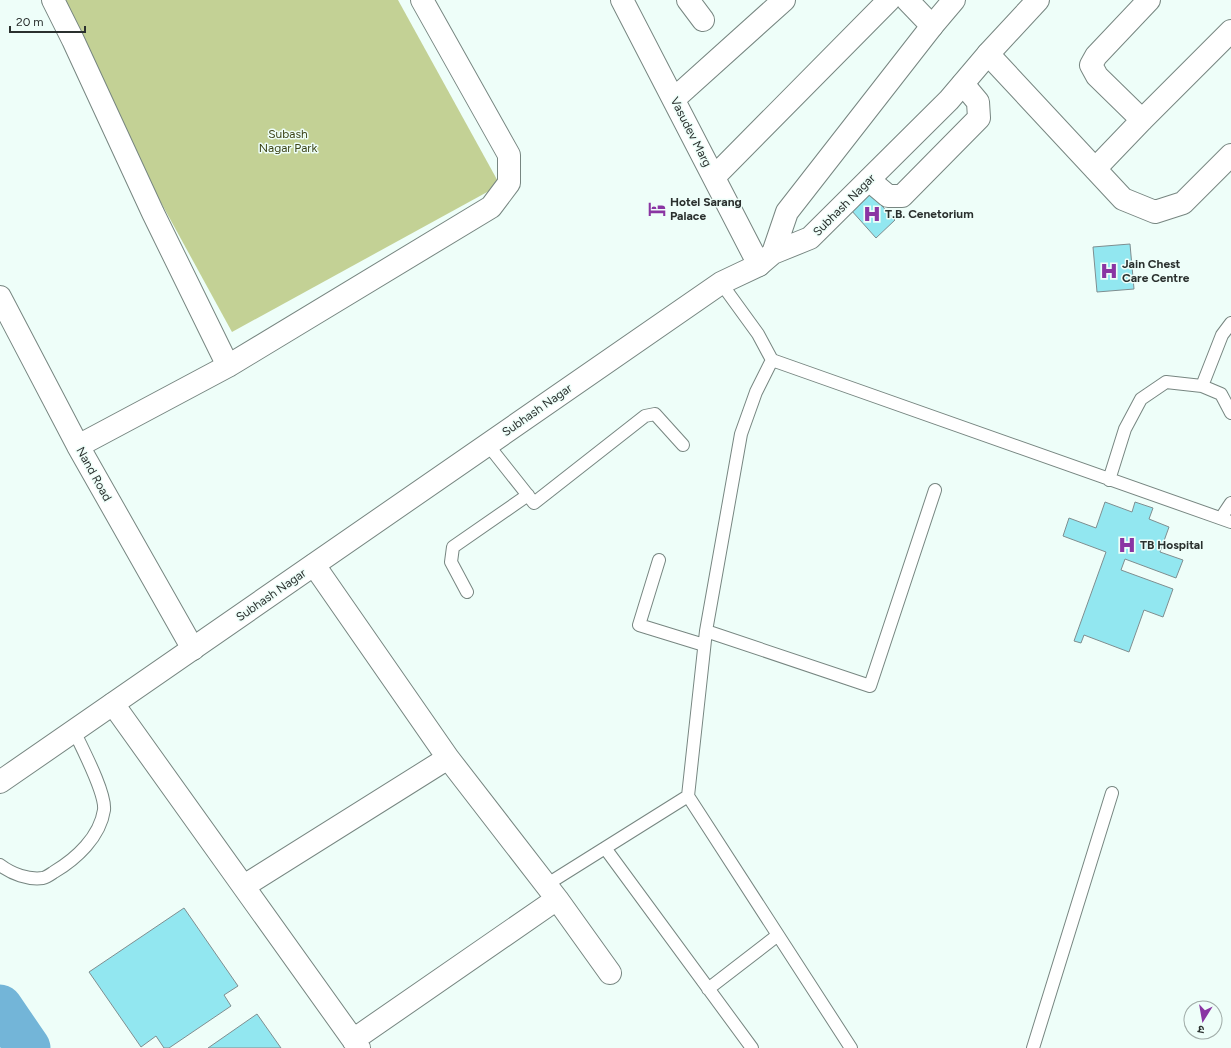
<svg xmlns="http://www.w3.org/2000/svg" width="1231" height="1048" font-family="Figtree,'Noto Sans Devanagari',sans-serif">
  <rect width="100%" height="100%" fill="#eefef9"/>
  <!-- green -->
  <path fill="#c3d195" d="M 50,0 L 398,0 L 500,185 L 232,332 Z"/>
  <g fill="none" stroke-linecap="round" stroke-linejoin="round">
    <!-- river -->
    <path stroke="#73b5d8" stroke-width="45" d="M 0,1007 L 28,1048"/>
  </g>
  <!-- building -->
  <path fill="#92e7f0" stroke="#7f8e90" d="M 870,193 L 895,220 L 876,238 L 851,210 Z
    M 1130,244 L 1134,289 L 1097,292 L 1093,247 Z
    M 1105,502 L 1132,512 L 1135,502 L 1153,508 L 1149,519 L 1169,527 L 1160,552 L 1183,560 L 1176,578 L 1125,559 L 1121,570 L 1173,589 L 1163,617 L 1144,610 L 1129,652 L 1084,635 L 1081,643 L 1074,641 L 1106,552 L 1063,536 L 1069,518 L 1096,528 Z
    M 184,908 L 238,986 L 224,995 L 231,1006 L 169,1048 L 164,1048 L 156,1036 L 141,1047 L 89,972 Z
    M 257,1014 L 281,1048 L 208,1048 Z"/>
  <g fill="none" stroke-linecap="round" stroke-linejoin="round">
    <!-- service casing -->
    <g stroke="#778681" stroke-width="14">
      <path id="service" d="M 721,283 L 758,334 L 772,360 L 1231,522
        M 772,360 L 756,392 L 741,434 L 706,631 L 688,796 L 851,1048
        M 1202,386 L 1222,335 L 1231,323
        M 488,445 L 534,503 L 645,416 L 655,414 L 683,445
        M 1109,480 L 1125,429 L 1141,399 L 1166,382 L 1202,386 L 1221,394 L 1231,413
        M 1221,518 L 1231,503
        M 659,560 L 639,625 L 704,645
        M 467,592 L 451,562 L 453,547 L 528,495
        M 706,631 L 870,686 L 935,490
        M 605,848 L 752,1048
        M 0,865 C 12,874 28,880 43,878 C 47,877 51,874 54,872 C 76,859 100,837 104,810 C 106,793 82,748 74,731
        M 546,885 L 688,796
        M 708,989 L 778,935
        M 1033,1048 L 1112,793"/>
    </g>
    <!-- minor casing -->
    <g stroke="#778681" stroke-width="24">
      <path id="minor" d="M 53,0 L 73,40 L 153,213 L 228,366
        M 622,0 L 759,265
        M 688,0 L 703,20
        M 907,0 L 932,26
        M 988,54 L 1123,199 L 1155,212 L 1183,203 L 1231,155
        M 674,99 L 784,0
        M 1142,120 L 1097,76 L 1091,65 L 1096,56 L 1149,0
        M 1095,169 L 1142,120 L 1231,31
        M 714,177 L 889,0
        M 869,180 L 888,196 L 902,196 L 979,118 L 978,102 L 963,84
        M 0,297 L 78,446 L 193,649
        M 78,446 L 228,366 L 491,207 L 509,183 L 509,155 L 422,0
        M 314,565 L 448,758
        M 113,704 L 359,1048
        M 244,886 L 448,758 L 557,899 L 610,973
        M 353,1040 L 557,899"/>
    </g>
    <!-- tertiary casing -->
    <g stroke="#778681" stroke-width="24">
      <path id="tertiary" d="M 773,253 L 787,212 L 932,26 L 954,0
        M 0,782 L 721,283 L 759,265 L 773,253 L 810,238 L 949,100 L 988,54 L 1038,0"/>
    </g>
    <!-- service -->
    <use href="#service" stroke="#fff" stroke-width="12"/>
    <!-- minor -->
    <use href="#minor" stroke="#fff" stroke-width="22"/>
    <!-- tertiary -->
    <use href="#tertiary" stroke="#fff" stroke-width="22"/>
  </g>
  <!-- icons -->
  <defs>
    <g id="hotel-bare" transform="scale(1.38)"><path d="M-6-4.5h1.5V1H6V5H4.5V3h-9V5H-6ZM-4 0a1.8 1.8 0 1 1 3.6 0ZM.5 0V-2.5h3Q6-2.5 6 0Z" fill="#8a35a3" stroke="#eefef9" stroke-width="2.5" paint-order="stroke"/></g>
    <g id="hospital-bare" transform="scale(1.38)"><path d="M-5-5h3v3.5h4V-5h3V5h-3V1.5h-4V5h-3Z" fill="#8a35a3" stroke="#eefef9" stroke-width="2.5" paint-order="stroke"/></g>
  </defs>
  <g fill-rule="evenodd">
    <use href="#hotel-bare" x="657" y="209"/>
    <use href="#hospital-bare" x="872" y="214"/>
    <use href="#hospital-bare" x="1109" y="271"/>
    <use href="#hospital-bare" x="1127" y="545"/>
  </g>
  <g text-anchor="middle" stroke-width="3" stroke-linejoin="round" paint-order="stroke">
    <!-- street labels -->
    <g font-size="12" fill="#2a302e" stroke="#eefef9">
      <text transform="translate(691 132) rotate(63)" y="4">Vasudev Marg</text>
      <text transform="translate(844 205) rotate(-45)" y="4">Subhash Nagar</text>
      <text transform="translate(537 410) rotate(-35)" y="4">Subhash Nagar</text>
      <text transform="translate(94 474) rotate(61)" y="4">Nand Road</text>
      <text transform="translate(271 595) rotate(-35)" y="4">Subhash Nagar</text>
    </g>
    <!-- park labels -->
    <g font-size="12" fill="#3c4417" stroke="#eefef9">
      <text x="288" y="138">Subash<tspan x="288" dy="14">Nagar Park</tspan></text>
    </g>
    <!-- poi labels -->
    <g font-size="12" font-weight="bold" fill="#2a302e" stroke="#eefef9" text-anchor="start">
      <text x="670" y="206">Hotel Sarang<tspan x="670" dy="14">Palace</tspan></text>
      <text x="885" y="218">T.B. Cenetorium</text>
      <text x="1122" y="268">Jain Chest<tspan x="1122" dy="14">Care Centre</tspan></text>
      <text x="1140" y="549">TB Hospital</text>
    </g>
  </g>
  <!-- north arrow -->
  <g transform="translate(1203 1020) rotate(191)"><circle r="19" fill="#eefef9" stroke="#a0aca8"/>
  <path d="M0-3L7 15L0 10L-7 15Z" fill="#8a35a3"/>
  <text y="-6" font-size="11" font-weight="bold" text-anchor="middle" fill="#2a302e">उ</text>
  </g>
  <!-- scale -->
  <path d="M10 26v6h75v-6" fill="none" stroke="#2a302e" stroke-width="2"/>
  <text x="16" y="26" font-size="12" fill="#2a302e" stroke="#eefef9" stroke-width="3" paint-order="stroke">20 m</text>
</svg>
